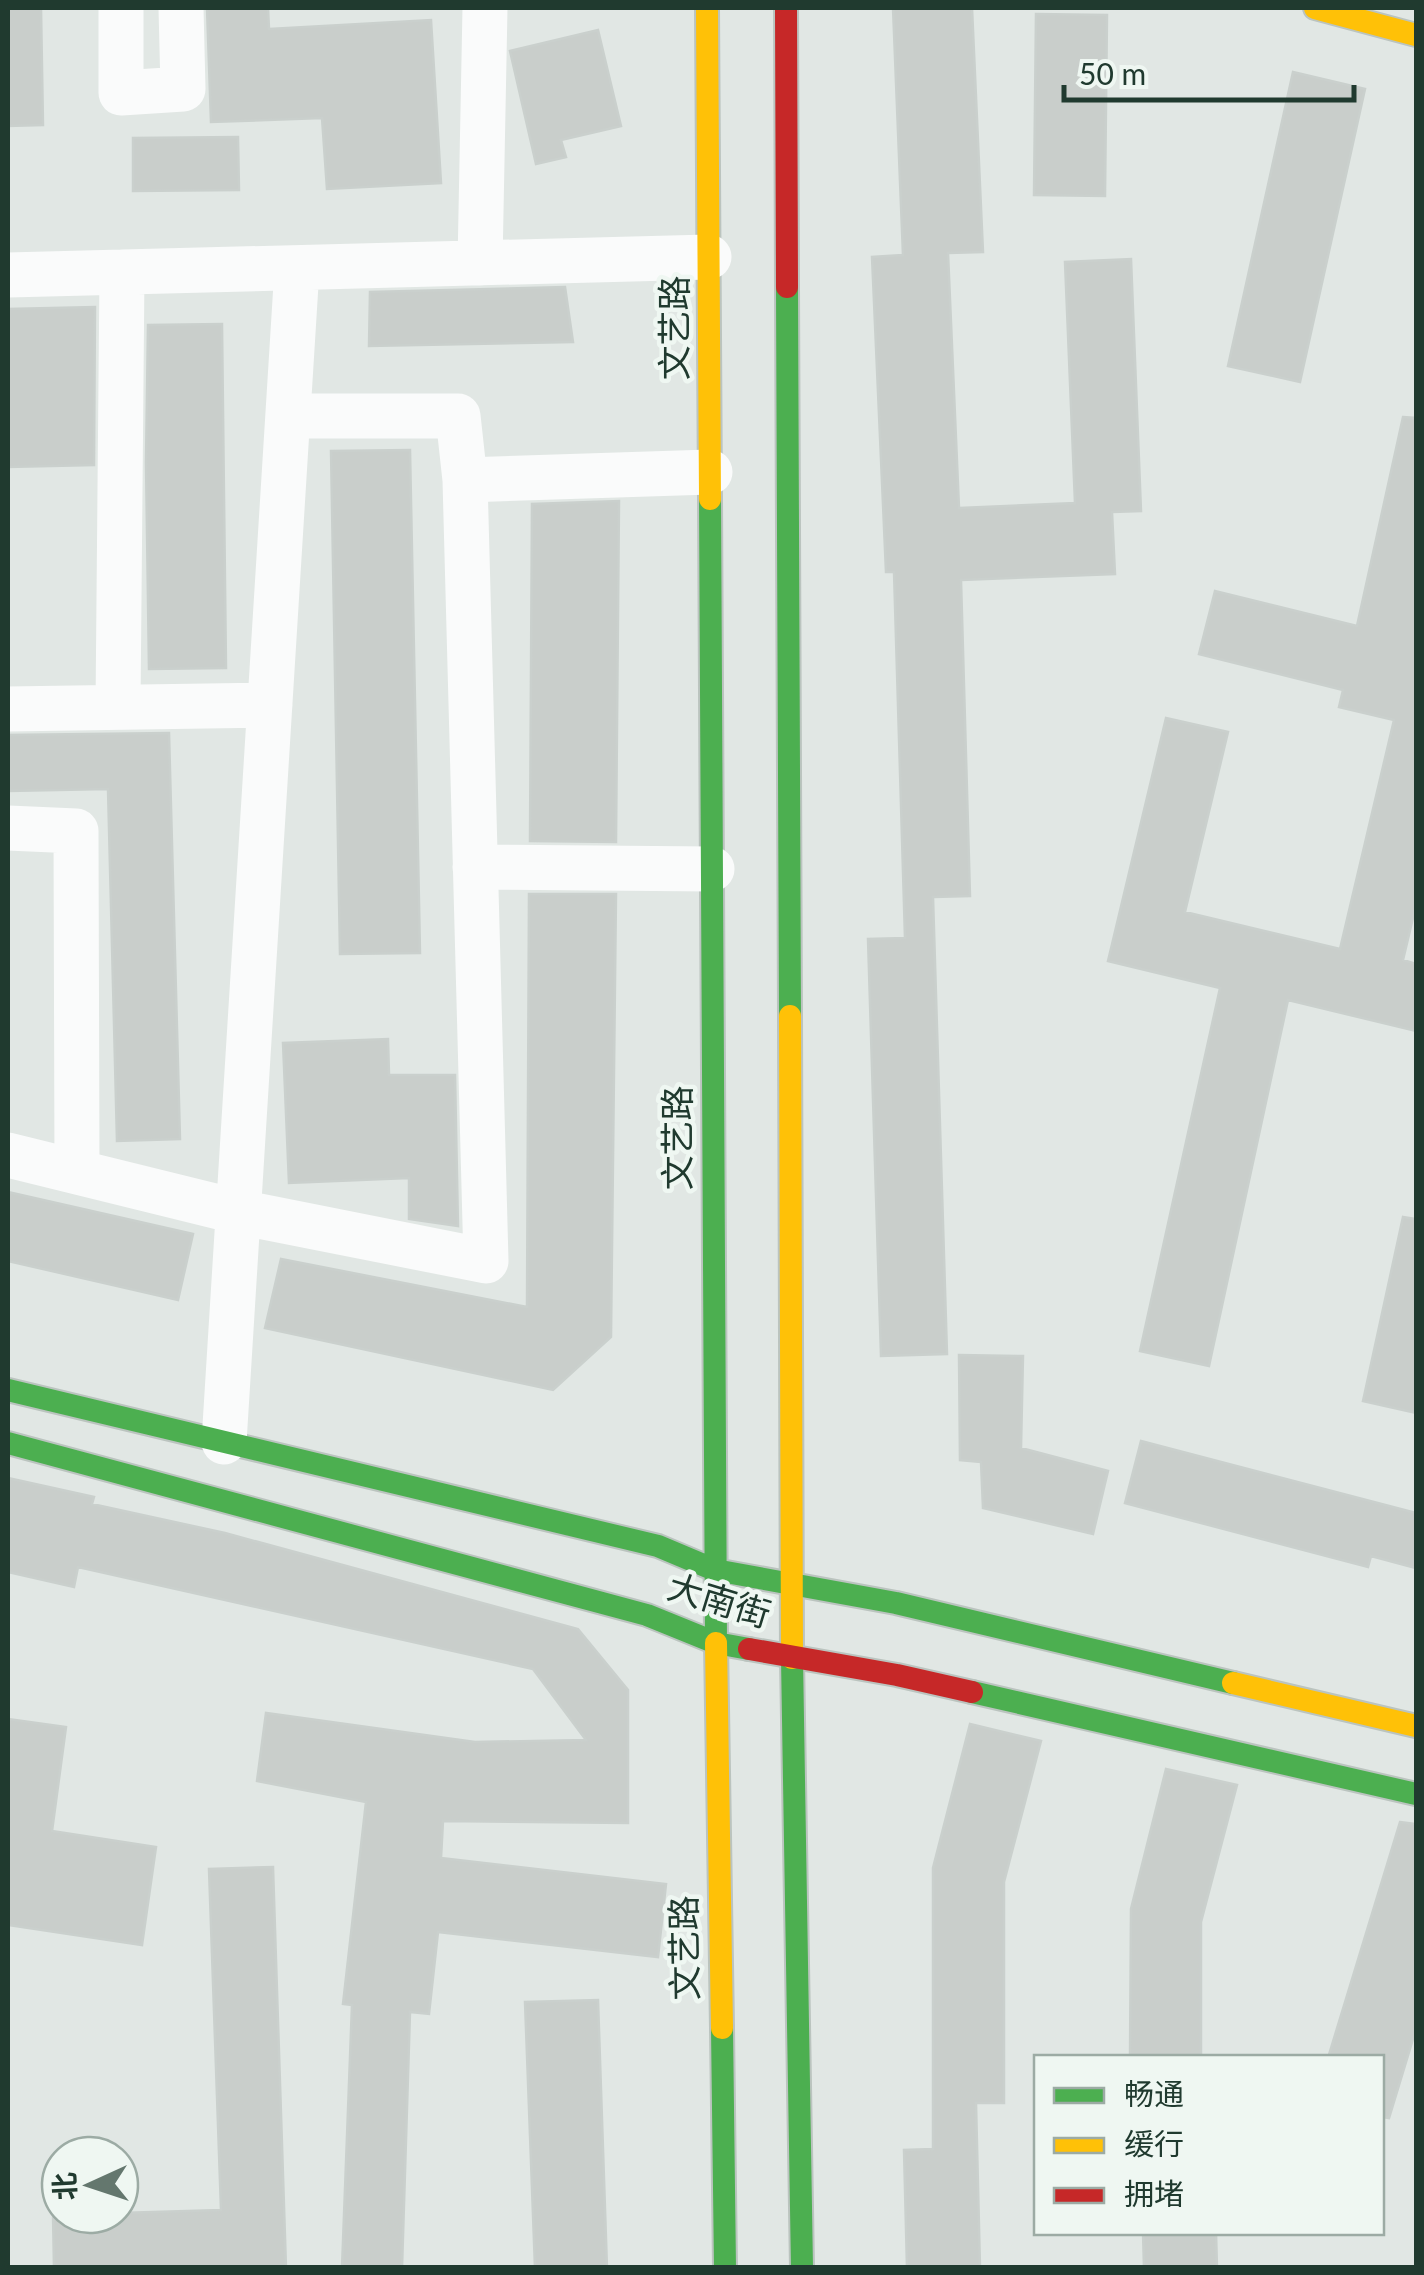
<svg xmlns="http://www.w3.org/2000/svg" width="1424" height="2275" font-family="Lato,'Noto Sans SC',sans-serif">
  <rect width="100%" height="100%" fill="#e1e7e4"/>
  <!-- building -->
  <path fill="#c9cecb" stroke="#cad0cd" stroke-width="2.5" d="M 8,8 L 41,8 L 43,125 L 8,126 Z
    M 207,8 L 268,8 L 269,29 L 431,20 L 441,183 L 327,189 L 322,118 L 211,122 Z
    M 893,8 L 972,8 L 983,252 L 948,253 L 959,508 L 1075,503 L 1065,262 L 1131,259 L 1141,511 L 1112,512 L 1115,574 L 961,580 L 970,896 L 933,897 L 947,1354 L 881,1356 L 868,939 L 905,938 L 894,572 L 886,572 L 872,257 L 903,255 Z
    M 1036,14 L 1107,15 L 1105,196 L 1034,195 Z
    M 598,30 L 621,126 L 561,140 L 566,157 L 536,164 L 510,51 Z
    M 1293,72 L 1365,89 L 1300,382 L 1228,366 Z
    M 238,137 L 239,190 L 133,191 L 133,138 Z
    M 565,287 L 573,342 L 369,346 L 370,292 Z
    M 95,307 L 94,465 L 8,467 L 8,309 Z
    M 222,324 L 226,668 L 149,669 L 146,463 L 148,325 Z
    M 1403,417 L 1416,418 L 1416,905 L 1403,960 L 1416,964 L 1416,1031 L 1288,1000 L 1209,1366 L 1140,1351 L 1220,988 L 1108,961 L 1166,718 L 1228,732 L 1185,912 L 1340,949 L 1394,720 L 1339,707 L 1343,690 L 1199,654 L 1215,591 L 1357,626 Z
    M 410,450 L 420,953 L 340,954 L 331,451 Z
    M 619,501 L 616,842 L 530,841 L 532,504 Z
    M 169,733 L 180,1139 L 117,1141 L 108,789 L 9,791 L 8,735 Z
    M 529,894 L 616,894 L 611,1337 L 553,1390 L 265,1328 L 281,1259 L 527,1307 Z
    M 388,1039 L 389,1075 L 455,1075 L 458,1226 L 409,1219 L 409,1178 L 289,1183 L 283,1043 Z
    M 8,1192 L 193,1234 L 178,1300 L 8,1261 Z
    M 1403,1217 L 1416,1219 L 1416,1413 L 1363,1401 Z
    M 959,1355 L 1023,1356 L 1021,1448 L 1108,1471 L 1093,1534 L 983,1508 L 981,1462 L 960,1460 Z
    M 1141,1441 L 1416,1513 L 1416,1568 L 1371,1556 L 1368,1567 L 1125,1503 Z
    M 8,1478 L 94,1497 L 92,1504 L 225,1533 L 578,1629 L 628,1690 L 628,1823 L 443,1821 L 441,1858 L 666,1884 L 658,1957 L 438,1932 L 429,2014 L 410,2012 L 402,2268 L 342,2268 L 352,2005 L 343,2004 L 366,1802 L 257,1781 L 266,1713 L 475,1742 L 586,1740 L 533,1669 L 78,1567 L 74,1587 L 8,1572 Z
    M 8,1719 L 66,1727 L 52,1831 L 156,1847 L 142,1945 L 8,1925 Z
    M 970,1724 L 1041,1741 L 1004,1882 L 1004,2103 L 976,2103 L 980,2268 L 907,2268 L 904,2150 L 933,2149 L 933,1868 Z
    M 1166,1769 L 1237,1785 L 1201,1922 L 1201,2058 L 1130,2058 L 1131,1909 Z
    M 1400,1822 L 1416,1824 L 1416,2029 L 1389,2118 L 1382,2117 L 1382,2058 L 1328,2058 Z
    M 273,1867 L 286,2268 L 54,2268 L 53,2215 L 120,2215 L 120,2213 L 221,2210 L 209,1869 Z
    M 598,2000 L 607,2268 L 535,2268 L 525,2002 Z
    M 1143,2232 L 1216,2232 L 1217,2268 L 1144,2268 Z"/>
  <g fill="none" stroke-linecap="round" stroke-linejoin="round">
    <!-- fast casing -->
    <g stroke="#bbc4bf" stroke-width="26">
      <path id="fast" d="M 787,287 L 790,1016
        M 710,499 L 716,1643
        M 8,1390 L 658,1546 L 715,1570 L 896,1603 L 1233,1683
        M 8,1443 L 647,1615 L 716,1643 L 749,1649
        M 792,1658 L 802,2268
        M 972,1692 L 1416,1794
        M 722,2028 L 725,2268"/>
    </g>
    <!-- slow casing -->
    <g stroke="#bbc4bf" stroke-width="26">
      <path id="slow" d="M 707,8 L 710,499
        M 1315,8 L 1416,35
        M 790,1016 L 792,1658
        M 716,1643 L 722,2028
        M 1233,1683 L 1416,1726"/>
    </g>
    <!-- jam casing -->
    <g stroke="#bbc4bf" stroke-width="26">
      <path id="jam" d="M 786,8 L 787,287
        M 749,1649 L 897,1675 L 972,1692"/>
    </g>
    <!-- street -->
    <path stroke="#fafbfb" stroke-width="45" d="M 121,8 L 121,93 L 183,89 L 181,8
      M 480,263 L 485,8
      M 8,275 L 709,257
      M 288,416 L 458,416 L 465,480
      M 118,707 L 122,272
      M 8,709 L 270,705
      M 8,828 L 76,831 L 77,1172
      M 475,867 L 712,869
      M 8,1155 L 239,1212 L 486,1261 L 465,480 L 710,472
      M 224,1442 L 297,268"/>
    <!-- fast -->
    <use href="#fast" stroke="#4caf50" stroke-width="22"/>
    <!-- slow -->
    <use href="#slow" stroke="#ffc107" stroke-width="22"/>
    <!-- jam -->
    <use href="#jam" stroke="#c62828" stroke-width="22"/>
  </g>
  <g text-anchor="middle" stroke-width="9" stroke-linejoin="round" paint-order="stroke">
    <!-- street labels -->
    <g font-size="35" fill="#203a2f" stroke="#eff7f2">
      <text transform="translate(675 328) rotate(-90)" y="12">文艺路</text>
      <text transform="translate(678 1138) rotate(-90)" y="12">文艺路</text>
      <text transform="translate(719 1601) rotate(17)" y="12">大南街</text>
      <text transform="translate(685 1948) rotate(-91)" y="12">文艺路</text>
    </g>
  </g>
  <!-- border -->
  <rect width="1424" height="2275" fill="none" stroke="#203a2f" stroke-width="20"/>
  <!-- legend -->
  <rect x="1034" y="2055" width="350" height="180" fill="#eff7f2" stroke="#9caba4" stroke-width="2.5"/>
  <rect x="1054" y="2088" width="50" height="15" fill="#4caf50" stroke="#9caba4" stroke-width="2.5"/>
  <text x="1124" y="2105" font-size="30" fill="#203a2f">畅通</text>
  <rect x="1054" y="2138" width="50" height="15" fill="#ffc107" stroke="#9caba4" stroke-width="2.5"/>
  <text x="1124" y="2155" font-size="30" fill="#203a2f">缓行</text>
  <rect x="1054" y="2188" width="50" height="15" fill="#c62828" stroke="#9caba4" stroke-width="2.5"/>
  <text x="1124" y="2205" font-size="30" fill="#203a2f">拥堵</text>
  <!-- north arrow -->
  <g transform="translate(90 2185) rotate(267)"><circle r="48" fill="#eff7f2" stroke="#9caba4" stroke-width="2.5"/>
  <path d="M0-8L18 38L0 25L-18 38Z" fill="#64776e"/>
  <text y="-15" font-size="28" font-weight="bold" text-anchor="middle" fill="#203a2f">北</text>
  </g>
  <!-- scale -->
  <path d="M1064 85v15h290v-15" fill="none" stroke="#203a2f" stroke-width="5"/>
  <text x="1079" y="85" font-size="30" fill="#203a2f" stroke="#eff7f2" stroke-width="8" paint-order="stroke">50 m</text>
</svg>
